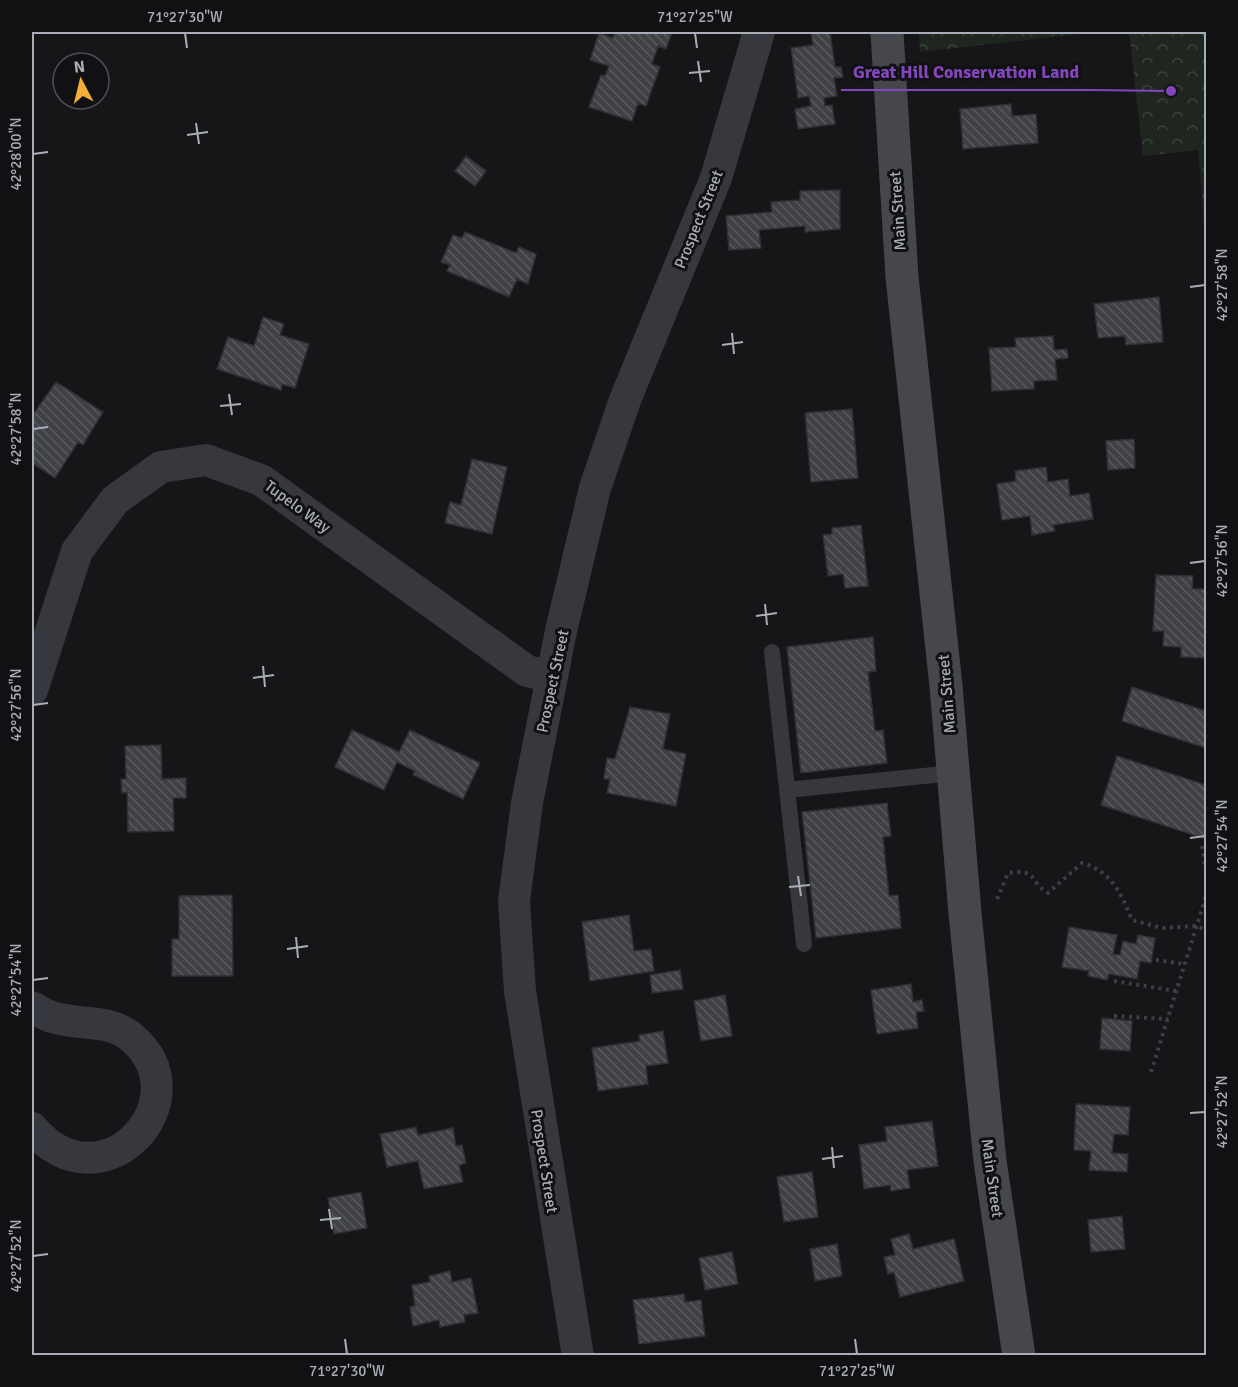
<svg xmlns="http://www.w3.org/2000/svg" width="1238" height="1387" font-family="Signika,sans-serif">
  <defs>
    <pattern id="forest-crowns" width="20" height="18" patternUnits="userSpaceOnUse" patternTransform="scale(1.5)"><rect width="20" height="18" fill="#1e261f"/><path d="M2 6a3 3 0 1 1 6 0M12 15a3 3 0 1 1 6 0" fill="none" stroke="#3c433d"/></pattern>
    <pattern id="building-back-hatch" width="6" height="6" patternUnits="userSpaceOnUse" patternTransform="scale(1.5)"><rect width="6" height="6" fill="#404145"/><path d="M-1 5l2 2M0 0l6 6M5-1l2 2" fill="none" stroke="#595a5e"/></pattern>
  </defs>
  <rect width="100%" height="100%" fill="#161618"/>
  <!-- forest -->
  <path fill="url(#forest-crowns)" d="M 919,32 L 1097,32 L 920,52 Z
    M 1129,32 L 1206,32 L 1206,248 L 1198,150 L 1143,156 Z"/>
  <!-- building -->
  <path fill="url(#building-back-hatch)" stroke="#303034" stroke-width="1.5" d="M 615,32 L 672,32 L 666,49 L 658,46 L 652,64 L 660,67 L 646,106 L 638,103 L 632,121 L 589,107 L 601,75 L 605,76 L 609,66 L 590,60 L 599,33 L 613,38 Z
    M 811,32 L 830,32 L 835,67 L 841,67 L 843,77 L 834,78 L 837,96 L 824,98 L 825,106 L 832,105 L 835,124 L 798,129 L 795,109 L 811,106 L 809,96 L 798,98 L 791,48 L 813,45 Z
    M 1011,104 L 1012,116 L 1036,114 L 1038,143 L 963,149 L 960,109 Z
    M 466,156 L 486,171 L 475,186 L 455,171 Z
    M 840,190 L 840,229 L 805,232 L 805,226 L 759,230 L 761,248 L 729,250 L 726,216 L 772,212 L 771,202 L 800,200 L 800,191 Z
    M 465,232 L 516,253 L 519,247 L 536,254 L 528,284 L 517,279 L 509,297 L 447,271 L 450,265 L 441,262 L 453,235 L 462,238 Z
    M 1159,297 L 1163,342 L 1126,345 L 1125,336 L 1098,338 L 1094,304 Z
    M 263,317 L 284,324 L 280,335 L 309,344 L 295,388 L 282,384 L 281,390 L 217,369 L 228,337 L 254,346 Z
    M 1053,336 L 1054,350 L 1067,349 L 1068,358 L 1055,359 L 1057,380 L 1034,381 L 1034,389 L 992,391 L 989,348 L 1016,347 L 1015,338 Z
    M 56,382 L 103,412 L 83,445 L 78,442 L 55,478 L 32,463 L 32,416 Z
    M 852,409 L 858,478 L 811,482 L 805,413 Z
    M 1134,439 L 1135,468 L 1108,470 L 1106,441 Z
    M 472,459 L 507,467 L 492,534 L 445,523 L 450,502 L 461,505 Z
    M 1046,467 L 1048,482 L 1068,479 L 1070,496 L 1089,493 L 1093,519 L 1053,525 L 1055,531 L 1032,535 L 1030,516 L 1002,520 L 997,484 L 1016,481 L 1015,471 Z
    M 861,525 L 868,586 L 845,588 L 843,574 L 828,576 L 823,535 L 832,534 L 832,528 Z
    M 1156,575 L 1193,576 L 1192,589 L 1206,589 L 1206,658 L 1181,657 L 1181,647 L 1163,646 L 1164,631 L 1153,631 Z
    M 873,637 L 876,671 L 868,672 L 875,731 L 883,730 L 887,763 L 801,773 L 787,647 Z
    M 1132,687 L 1206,711 L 1206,748 L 1122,721 Z
    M 630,707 L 670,714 L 663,749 L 686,754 L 676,806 L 607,793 L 610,779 L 604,779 L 607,758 L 615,759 Z
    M 352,730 L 399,752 L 410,730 L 480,763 L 463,799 L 413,775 L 415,771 L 397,762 L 384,790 L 335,767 Z
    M 161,745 L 162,779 L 186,778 L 186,798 L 173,798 L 174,831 L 128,832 L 127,792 L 122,793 L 121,779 L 126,779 L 125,746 Z
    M 1117,756 L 1206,785 L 1206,839 L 1101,805 Z
    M 887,803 L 891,836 L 883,837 L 889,896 L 898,895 L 901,928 L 816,938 L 802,812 Z
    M 232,895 L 233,976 L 172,976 L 172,939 L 179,939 L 179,896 Z
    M 629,915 L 634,951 L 651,949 L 654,971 L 590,981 L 582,922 Z
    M 1069,927 L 1117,935 L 1113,954 L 1120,955 L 1123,941 L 1136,944 L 1138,935 L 1155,938 L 1151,963 L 1140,961 L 1137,979 L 1109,974 L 1107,980 L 1088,976 L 1089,971 L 1062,967 Z
    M 680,970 L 683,989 L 652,993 L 650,975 Z
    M 911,984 L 913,1002 L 922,1000 L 924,1011 L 916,1012 L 918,1028 L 877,1034 L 871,990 Z
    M 725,995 L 732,1036 L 701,1041 L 694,1001 Z
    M 1102,1018 L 1132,1021 L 1130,1051 L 1100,1049 Z
    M 663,1031 L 668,1063 L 646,1066 L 648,1084 L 598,1091 L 592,1048 L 640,1041 L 639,1035 Z
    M 1076,1104 L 1130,1107 L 1128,1135 L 1114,1134 L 1112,1153 L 1128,1154 L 1127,1172 L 1089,1170 L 1091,1151 L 1074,1150 Z
    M 932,1121 L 938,1166 L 907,1170 L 910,1188 L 891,1191 L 890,1185 L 864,1189 L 859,1145 L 887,1141 L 885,1127 Z
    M 416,1127 L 418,1135 L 453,1128 L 456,1146 L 462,1145 L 466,1163 L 459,1165 L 463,1182 L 424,1189 L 418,1161 L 387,1167 L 380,1134 Z
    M 812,1172 L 818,1217 L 784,1222 L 777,1177 Z
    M 361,1192 L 367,1228 L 334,1234 L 328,1198 Z
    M 1122,1216 L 1125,1249 L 1091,1252 L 1088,1220 Z
    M 909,1234 L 913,1249 L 954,1239 L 964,1281 L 900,1297 L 894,1272 L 888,1274 L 884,1257 L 895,1255 L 891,1239 Z
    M 837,1244 L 842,1276 L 815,1281 L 810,1249 Z
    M 732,1252 L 738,1284 L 705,1290 L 699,1258 Z
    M 450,1271 L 452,1282 L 471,1278 L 478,1313 L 464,1315 L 465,1322 L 440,1327 L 439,1320 L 413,1326 L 410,1307 L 415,1306 L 412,1285 L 430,1282 L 429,1276 Z
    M 684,1294 L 685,1302 L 701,1300 L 705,1336 L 639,1344 L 633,1300 Z"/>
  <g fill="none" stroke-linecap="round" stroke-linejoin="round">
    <!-- path -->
    <path stroke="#3d3f44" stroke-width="4" stroke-dasharray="3 4.5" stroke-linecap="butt" d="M 1202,846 L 1206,871
      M 997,899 L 1008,873 C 1038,868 1028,881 1048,893 L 1082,863 C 1111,871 1121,893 1132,920 L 1162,928 L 1195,926 L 1206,930
      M 1156,960 L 1184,964
      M 1114,981 L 1176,991
      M 1206,994 L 1206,1000
      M 1114,1016 L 1168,1019
      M 1151,1072 L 1206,896"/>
    <!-- lane -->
    <path stroke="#37383d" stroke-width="16" d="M 772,652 L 804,944
      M 787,790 L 953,773"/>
    <!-- street -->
    <path stroke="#37383d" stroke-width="32" d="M 32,690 L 77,551 L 115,500 L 161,467 L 206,460 L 261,480 L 527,671 L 552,677
      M 32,1007 C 38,1010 45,1015 52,1017 C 80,1026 107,1018 131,1037 C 205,1098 103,1212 32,1128
      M 578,1356 L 520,991 L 514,901 L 527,803 L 561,631 L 595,488 L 625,400 L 716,178 L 759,32"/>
    <!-- secondary -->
    <path stroke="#45474d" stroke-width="33" d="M 887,32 L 902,277 L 946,686 L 965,913 L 990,1161 L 1019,1356"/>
  </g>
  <!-- ticks -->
  <path fill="none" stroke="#a8adb8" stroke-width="2" d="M 185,33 L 187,48M 695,33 L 697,48M 698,61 L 701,82M 689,73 L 710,71M 196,123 L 199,144M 187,135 L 208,132M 33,154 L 48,152M 1190,287 L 1205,285M 732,333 L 734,354M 722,345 L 743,342M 229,394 L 232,415M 220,406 L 241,404M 33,429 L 48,427M 1190,563 L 1205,561M 765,604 L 767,625M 756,616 L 777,613M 263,666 L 265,687M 253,678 L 274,675M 33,705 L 48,703M 1190,838 L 1205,836M 798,876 L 801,896M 789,887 L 810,885M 296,937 L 298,958M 287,949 L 308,946M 33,980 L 48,978M 1190,1113 L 1205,1112M 832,1147 L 834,1168M 822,1159 L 843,1156M 329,1209 L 332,1229M 320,1220 L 341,1218M 33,1256 L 48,1254M 345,1339 L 347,1354M 855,1339 L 857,1354"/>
  <g text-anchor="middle" stroke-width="6" stroke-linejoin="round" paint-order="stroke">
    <!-- street labels -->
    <g font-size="16" fill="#a8adb8" stroke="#111113">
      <text transform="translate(897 211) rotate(-94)" y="6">Main Street</text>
      <text transform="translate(698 219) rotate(-68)" y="6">Prospect Street</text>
      <text transform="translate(298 506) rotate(36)" y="6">Tupelo Way</text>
      <text transform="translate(552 681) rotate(-78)" y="6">Prospect Street</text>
      <text transform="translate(946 694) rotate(-95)" y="6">Main Street</text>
      <text transform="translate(545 1161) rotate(81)" y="6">Prospect Street</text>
      <text transform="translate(993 1178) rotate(82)" y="6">Main Street</text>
    </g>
  </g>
  <!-- callouts -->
  <path fill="none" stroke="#8446be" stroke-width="2" d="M1171 91L1091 90H841"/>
  <circle fill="#8446be" stroke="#111113" stroke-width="2" cx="1171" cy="91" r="6"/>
  <g font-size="18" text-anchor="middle" font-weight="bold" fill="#8446be" stroke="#111113" stroke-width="6" stroke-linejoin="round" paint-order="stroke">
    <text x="966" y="78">Great Hill Conservation Land</text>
  </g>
  <!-- border -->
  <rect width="1238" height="1387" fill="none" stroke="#111113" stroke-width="66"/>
  <!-- north arrow -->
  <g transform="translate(81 81) rotate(353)"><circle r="28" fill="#111113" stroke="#4d4f55" stroke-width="1.5"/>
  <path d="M0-4.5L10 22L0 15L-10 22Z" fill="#f2b134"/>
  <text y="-9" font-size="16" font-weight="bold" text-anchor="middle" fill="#a8adb8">N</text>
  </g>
  <rect x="33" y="33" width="1172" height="1321" fill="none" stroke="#a8adb8" stroke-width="2"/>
  <g font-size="15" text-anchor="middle" fill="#a8adb8">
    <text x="185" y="22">71°27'30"W</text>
    <text x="695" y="22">71°27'25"W</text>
    <text transform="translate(16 154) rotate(-90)" y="5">42°28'00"N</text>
    <text transform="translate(1222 285) rotate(-90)" y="5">42°27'58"N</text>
    <text transform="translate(16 429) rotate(-90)" y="5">42°27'58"N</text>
    <text transform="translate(1222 561) rotate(-90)" y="5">42°27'56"N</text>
    <text transform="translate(16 705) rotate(-90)" y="5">42°27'56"N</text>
    <text transform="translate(1222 836) rotate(-90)" y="5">42°27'54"N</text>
    <text transform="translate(16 980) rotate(-90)" y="5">42°27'54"N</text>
    <text transform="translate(1222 1112) rotate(-90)" y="5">42°27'52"N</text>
    <text transform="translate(16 1256) rotate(-90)" y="5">42°27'52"N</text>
    <text x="347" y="1376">71°27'30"W</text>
    <text x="857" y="1376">71°27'25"W</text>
  </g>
</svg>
